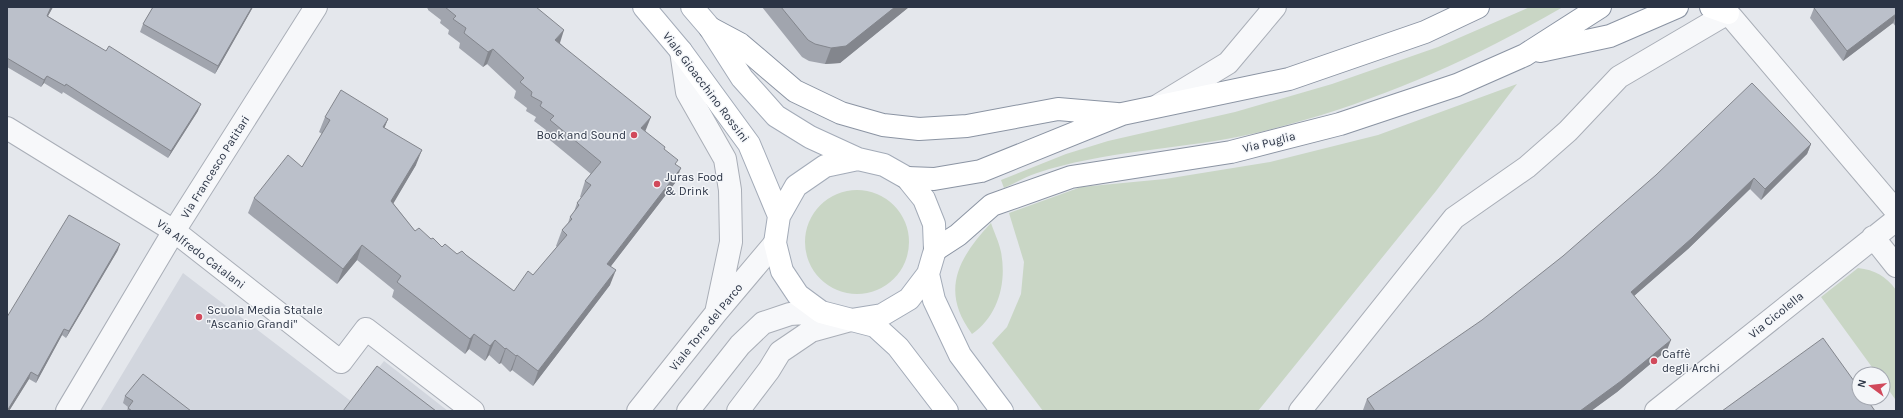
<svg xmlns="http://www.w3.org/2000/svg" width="1903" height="418" font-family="Karla,sans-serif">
  <rect width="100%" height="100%" fill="#e4e7ec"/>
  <!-- built -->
  <path fill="#d2d6de" d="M 183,273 L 352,402 L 384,361 L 448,411 L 100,411 Z"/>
  <!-- green -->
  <path fill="#c9d6c5" d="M 1530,7 L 1563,7 C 1463,65 1356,111 1242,136 C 1174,150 1103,151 1037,173 C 1025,177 1015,183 1004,188 L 1001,180 L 1066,154 L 1108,141 L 1235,112 L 1332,84 L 1438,47 Z
    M 1517,84 L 1436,191 L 1258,411 L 1043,411 L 992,343 L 1007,327 L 1021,294 L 1024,262 L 1009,213 L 1081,187 L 1165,179 L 1270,162 L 1378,135 Z
    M805 242a52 52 0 1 1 104 0a52 52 0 1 1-104 0Z
    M 991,223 C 994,232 999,242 1001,252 C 1007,283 998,316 972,334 C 940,291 958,258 991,223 Z
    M 1858,268 C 1875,270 1886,276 1896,290 L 1895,399 L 1883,382 L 1883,374 L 1877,374 L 1821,297 Z"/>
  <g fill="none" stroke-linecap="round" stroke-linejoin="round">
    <!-- minor casing -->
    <g stroke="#a9aeb7" stroke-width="24">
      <path id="minor" d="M 1728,13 L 1896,211
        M 681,51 L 687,92 L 725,159 L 730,190 L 731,242 L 716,313
        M 1159,105 L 1228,63 L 1275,7
        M 7,128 L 174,231 L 341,362 L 366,329 L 473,411
        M 1873,237 L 1896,266
        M 67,411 L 174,231 L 316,7
        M 638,411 L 716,313 L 775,243
        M 688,411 L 740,345 L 763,323 L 790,314 L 821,312
        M 738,411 L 769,370 L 780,352 L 811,331 L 851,320
        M 1300,411 L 1454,218 L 1527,167 L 1568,131 L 1619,77 L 1728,13
        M 1656,411 L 1896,220"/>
    </g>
    <!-- major casing -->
    <g stroke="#a3abb8" stroke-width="24">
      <path id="major" d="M 644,7 L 681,51 L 749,144 L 779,216
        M 692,7 L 710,28 L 742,78 L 776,116 L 810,137 L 858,159 L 884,165 L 907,178 L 924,199 L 934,224 L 935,250 L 928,274 L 909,299 L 882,315 L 851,320
        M 858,159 L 825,166 L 796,186 L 779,216 L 775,243 L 782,271 L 798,295 L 821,312 L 875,326 L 898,347 L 947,411
        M 928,274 L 934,300 L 960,355 L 1002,411"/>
    </g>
    <!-- highway casing -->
    <g stroke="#8b94a3" stroke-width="24">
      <path id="highway" d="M 1711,7 L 1728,13
        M 710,28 L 740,44 L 795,91 L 841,113 L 883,125 L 919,129 L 967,126 L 1058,109 L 1117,114
        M 1540,51 L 1610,36 L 1677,7
        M 907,178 L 934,179 L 981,171 L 1122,114 L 1289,79 L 1425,32 L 1478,7
        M 935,250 L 958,235 L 992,205 L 1071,177 L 1231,152 L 1340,124 L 1457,85 L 1525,55 L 1600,7"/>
    </g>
    <!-- minor -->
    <use href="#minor" stroke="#f7f8fa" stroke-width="22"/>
    <!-- major -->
    <use href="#major" stroke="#fff" stroke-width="22"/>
    <!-- highway -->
    <use href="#highway" stroke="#fff" stroke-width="22"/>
  </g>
  <!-- wall -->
  <path fill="#a1a5ae" d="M 7,7 L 53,7 L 48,16 L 198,111 L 168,158 L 63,92 L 62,94 L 44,83 L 41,87 L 7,67 Z
    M 153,7 L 253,7 L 215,74 L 140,32 L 143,24 Z
    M 426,7 L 536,7 L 560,43 L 645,132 L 664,149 L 676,165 L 675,183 L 611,266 L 610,285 L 533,386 L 512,370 L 510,372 L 501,363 L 499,364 L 489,355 L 485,361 L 469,349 L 465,354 L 392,297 L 394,290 L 357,260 L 337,284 L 248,213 L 254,198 L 302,167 L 322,134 L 319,132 L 325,117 L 388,119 L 384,128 L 416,165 L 393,203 L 415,231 L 431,239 L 442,247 L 457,254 L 466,255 L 514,291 L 533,275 L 557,247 L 556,246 L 562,230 L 568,223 L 570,217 L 574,212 L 577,203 L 582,198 L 580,197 L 585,181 L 591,174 L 545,136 L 546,130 L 534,121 L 536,117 L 526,111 L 527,108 L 514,98 L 516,91 L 487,64 L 483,67 L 459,48 L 460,43 L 448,34 L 449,30 L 440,23 L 441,20 L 428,10 L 428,9 Z
    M 762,7 L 909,7 L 840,63 L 825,64 L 809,61 L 802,57 Z
    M 1896,7 L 1896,27 L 1893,23 L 1843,61 L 1810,18 L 1814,8 Z
    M 1811,144 L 1807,154 L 1761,200 L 1750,189 L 1688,249 L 1634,296 L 1667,350 L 1617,392 L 1591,411 L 1364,411 L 1363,410 L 1367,399 Z
    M 118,250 L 66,338 L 62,335 L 36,383 L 29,379 L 9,411 L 7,411 L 7,318 Z
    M 125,396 L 191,411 L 127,411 L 128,407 L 123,403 Z"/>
  <!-- shaded-wall -->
  <path fill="#83868d" d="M 51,7 L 53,7 L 44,23 L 47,16 Z
    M 252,7 L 253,7 L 215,74 L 218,66 Z
    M 895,7 L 909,7 L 840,63 L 825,64 L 831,48 Z
    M 1896,14 L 1896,16 L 1893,23 L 1843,61 L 1847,51 Z
    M 564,30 L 559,46 L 555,40 Z
    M 493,49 L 487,64 L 483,67 L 488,52 Z
    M 47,76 L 44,83 L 41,87 L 44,80 Z
    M 201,104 L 198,111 L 168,158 L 171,151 Z
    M 651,117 L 645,132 L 641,128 Z
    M 388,119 L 382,134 L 383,127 Z
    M 1811,144 L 1807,154 L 1761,200 L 1765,189 Z
    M 422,150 L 416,165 L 386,216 L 391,201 Z
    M 681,168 L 675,183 L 601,279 L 607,264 Z
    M 1754,178 L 1750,189 L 1688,249 L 1627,302 L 1631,292 Z
    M 120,244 L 118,250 L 66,338 L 69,331 Z
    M 362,245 L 357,260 L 337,284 L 343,269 Z
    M 616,270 L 610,285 L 533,386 L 538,371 Z
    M 64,329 L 62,335 L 36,383 L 38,376 Z
    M 474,334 L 469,349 L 465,354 L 470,339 Z
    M 495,340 L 489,355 L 485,361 L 490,346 Z
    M 1671,340 L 1667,350 L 1617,392 L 1591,411 L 1580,411 Z
    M 506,348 L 501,363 L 499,364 L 505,349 Z
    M 517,355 L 512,370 L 510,372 L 516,356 Z
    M 31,372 L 29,379 L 9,411 L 7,411 Z"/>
  <!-- building -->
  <path fill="#bbc0ca" stroke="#83868d" d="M 7,7 L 51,7 L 47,16 L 106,51 L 109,46 L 201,104 L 171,151 L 66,84 L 65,86 L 47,76 L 44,80 L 7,58 Z
    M 153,7 L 252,7 L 218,66 L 143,24 Z
    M 445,7 L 536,7 L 564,30 L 555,40 L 651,117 L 641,128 L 665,147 L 664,149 L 678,160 L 675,164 L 681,168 L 607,264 L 616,270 L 538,371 L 517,355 L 516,356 L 506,348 L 505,349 L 495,340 L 490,346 L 474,334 L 470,339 L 397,282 L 401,276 L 362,245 L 343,269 L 254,198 L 288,155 L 302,167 L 330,120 L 325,117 L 341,90 L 388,119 L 383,127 L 422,150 L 391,201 L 415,231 L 419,228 L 431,239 L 433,238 L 442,247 L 445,244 L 457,254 L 462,251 L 466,255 L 514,291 L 528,271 L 533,275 L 567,235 L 562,230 L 572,219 L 570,217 L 579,205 L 577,203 L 591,185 L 585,181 L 601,162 L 550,120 L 554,116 L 540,106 L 542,102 L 531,96 L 532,92 L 520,82 L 524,78 L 493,49 L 488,52 L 464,33 L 466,28 L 453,19 L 456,16 Z
    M 781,7 L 895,7 L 846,46 L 831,48 L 815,44 L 808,40 Z
    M 1815,7 L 1896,7 L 1896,14 L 1847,51 L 1814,8 Z
    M 1752,83 L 1811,144 L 1765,189 L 1754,178 L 1692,238 L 1631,292 L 1671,340 L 1621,381 L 1580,411 L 1375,411 L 1367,399 L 1482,320 L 1563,256 L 1656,175 Z
    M 69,215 L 120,244 L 69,331 L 64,329 L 38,376 L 31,372 L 7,411 L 7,317 Z
    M 1823,338 L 1859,388 L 1859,398 L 1866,398 L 1875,411 L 1722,411 Z
    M 377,366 L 436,411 L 343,411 Z
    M 143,374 L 191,411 L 132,411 L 128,408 L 133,401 L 125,396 Z"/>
  <!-- markers -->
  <g fill="#d1495b" stroke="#f4f6f9" stroke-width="1.5">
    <circle cx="634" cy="135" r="4"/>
    <circle cx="657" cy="184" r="4"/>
    <circle cx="199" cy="317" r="4"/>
    <circle cx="1654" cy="361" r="4"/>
  </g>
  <g text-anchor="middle" stroke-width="3" stroke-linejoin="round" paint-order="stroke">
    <!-- street labels -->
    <g font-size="12" fill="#2b3445" stroke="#f4f6f9">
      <text transform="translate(706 87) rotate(53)" y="4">Viale Gioacchino Rossini</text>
      <text transform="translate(1269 142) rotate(-14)" y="4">Via Puglia</text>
      <text transform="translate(215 167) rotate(-58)" y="4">Via Francesco Patitari</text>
      <text transform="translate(201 254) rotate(37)" y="4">Via Alfredo Catalani</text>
      <text transform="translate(1776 315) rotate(-39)" y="4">Via Cicolella</text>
      <text transform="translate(706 327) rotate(-51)" y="4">Viale Torre del Parco</text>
    </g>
    <!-- poi labels -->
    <g font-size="12" fill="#2b3445" stroke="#f4f6f9" text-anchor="start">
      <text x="626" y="139" text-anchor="end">Book and Sound</text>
      <text x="665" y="181">Juras Food<tspan x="665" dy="14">&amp; Drink</tspan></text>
      <text x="207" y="314">Scuola Media Statale<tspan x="207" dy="14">"Ascanio Grandi"</tspan></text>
      <text x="1662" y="358">Caffè<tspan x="1662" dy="14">degli Archi</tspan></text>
    </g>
  </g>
  <!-- border -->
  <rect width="1903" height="418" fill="none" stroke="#2b3445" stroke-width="16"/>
  <!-- north arrow -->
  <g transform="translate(1871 386) rotate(285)"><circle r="19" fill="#f4f6f9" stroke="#a4a8b1"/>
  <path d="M0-3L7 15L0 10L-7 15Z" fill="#d1495b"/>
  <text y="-6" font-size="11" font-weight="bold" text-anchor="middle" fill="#2b3445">N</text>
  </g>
</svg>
